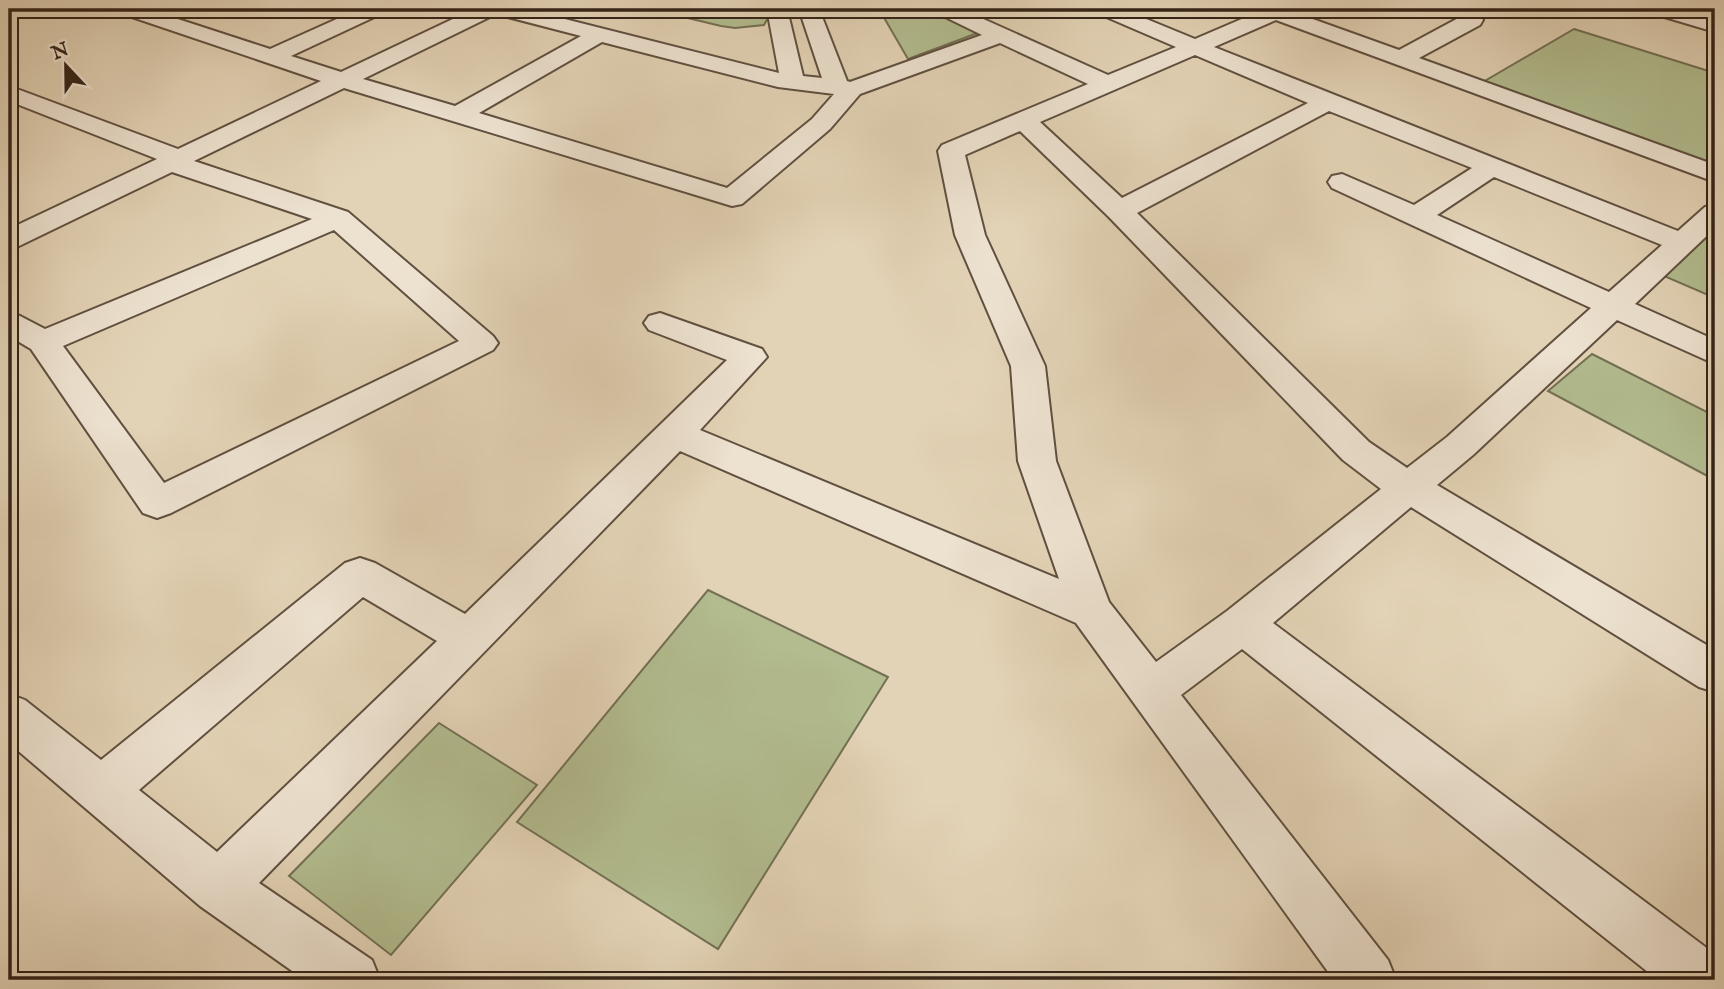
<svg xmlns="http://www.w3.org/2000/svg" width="1724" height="989" font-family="'IM FELL English',serif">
  <rect width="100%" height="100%" fill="#e3d3b6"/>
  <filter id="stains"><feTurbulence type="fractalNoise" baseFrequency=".00286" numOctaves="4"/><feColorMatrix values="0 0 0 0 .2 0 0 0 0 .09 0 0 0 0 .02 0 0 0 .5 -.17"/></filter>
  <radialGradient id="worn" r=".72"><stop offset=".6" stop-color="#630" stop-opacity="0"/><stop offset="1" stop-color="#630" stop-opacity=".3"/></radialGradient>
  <!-- green -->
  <path fill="#b2bc8f" stroke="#737054" stroke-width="2" d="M 650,9 L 760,9 L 769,16 L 764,25 L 735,28 L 721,26 Z
    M 879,9 L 932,9 L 983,31 L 908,59 Z
    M 1574,29 L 1715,73 L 1715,165 L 1483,82 Z
    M 1715,229 L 1715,298 L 1664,276 Z
    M 1592,354 L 1715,416 L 1715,480 L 1548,391 Z
    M 708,590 L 888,677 L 718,949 L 517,822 Z
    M 439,723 L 537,785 L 391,955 L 289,876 Z"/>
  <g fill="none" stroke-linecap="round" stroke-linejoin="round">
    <!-- minor casing -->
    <g stroke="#605040" stroke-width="4">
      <path id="minor" d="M 117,9 L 147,9 L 270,49 L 359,9 L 386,9 L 383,13 L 291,56 L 341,72 L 474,9 L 525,9 L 779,73 L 767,9 L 787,9 L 803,76 L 822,78 L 799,9 L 819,9 L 847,81 L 850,82 L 982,35 L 937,13 L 934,9 L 961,9 L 1108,75 L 1176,47 L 1097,13 L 1094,9 L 1122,9 L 1195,39 L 1258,12 L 1256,9 L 1294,9 L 1293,12 L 1399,50 L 1464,15 L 1480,15 L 1483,20 L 1480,25 L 1419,58 L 1715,165 L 1715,182 L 1276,20 L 1214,47 L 1678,231 L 1705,207 L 1715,205 L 1715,228 L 1635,304 L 1715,340 L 1715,364 L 1617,320 L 1473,455 L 1437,485 L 1715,650 L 1715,692 L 1699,687 L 1411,507 L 1273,623 L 1712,952 L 1715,961 L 1715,980 L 1658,980 L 1242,649 L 1181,695 L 1388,960 L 1396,980 L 1334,980 L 1076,623 L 680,451 L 259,883 L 372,960 L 380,980 L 305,980 L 200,906 L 9,743 L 9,694 L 25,700 L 101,760 L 345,563 L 360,558 L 375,563 L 465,614 L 727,360 L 649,330 L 644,323 L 649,316 L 660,313 L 762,349 L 767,357 L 700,430 L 1059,579 L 1018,461 L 1011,366 L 955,235 L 938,151 L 942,145 L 1088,84 L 1000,43 L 860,94 L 830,129 L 742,204 L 732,206 L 344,88 L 194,161 L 348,212 L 493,336 L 498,343 L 493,350 L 171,513 L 157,518 L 143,513 L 31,349 L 9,336 L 9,313 L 20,316 L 45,329 L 312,219 L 172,172 L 19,246 L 9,249 L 9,229 L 157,159 L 9,101 L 9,86 L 178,149 L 321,81 L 120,13 ZM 496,14 L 581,36 L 455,106 L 363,79 ZM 602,42 L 778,87 L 834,94 L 812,119 L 727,188 L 479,113 ZM 1195,55 L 1308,103 L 1122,198 L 1040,122 ZM 1329,111 L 1472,168 L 1414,205 L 1342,174 L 1332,176 L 1328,182 L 1332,188 L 1591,308 L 1447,437 L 1407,468 L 1369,442 L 1137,213 ZM 1020,131 L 1109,217 L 1343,460 L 1381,489 L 1227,611 L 1156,662 L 1109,602 L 1056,461 L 1045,366 L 985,235 L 965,155 ZM 1494,177 L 1662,245 L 1609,292 L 1437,215 ZM 334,230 L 459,341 L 164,483 L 63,346 ZM 363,597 L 437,641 L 217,852 L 139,790 Z
        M 1648,9 L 1680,9 L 1715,19 L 1715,32 L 1651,13 Z"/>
    </g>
    <!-- minor -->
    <use href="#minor" fill="#ede2d0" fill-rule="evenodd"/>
  </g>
  <!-- margin -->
  <rect width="1724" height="989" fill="none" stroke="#e3d3b6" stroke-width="35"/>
  <rect x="10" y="10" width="1703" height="968" fill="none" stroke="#342418" stroke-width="3.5"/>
  <rect x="18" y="18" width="1689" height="954" fill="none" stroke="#342418" stroke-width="2"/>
  <!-- north arrow -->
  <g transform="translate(66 66) rotate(338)" stroke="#ede2d0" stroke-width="5" paint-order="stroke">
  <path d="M0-5L12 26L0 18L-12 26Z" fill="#342418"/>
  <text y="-10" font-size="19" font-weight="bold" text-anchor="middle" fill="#342418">N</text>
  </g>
  <rect width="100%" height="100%" filter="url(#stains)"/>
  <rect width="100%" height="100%" fill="url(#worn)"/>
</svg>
